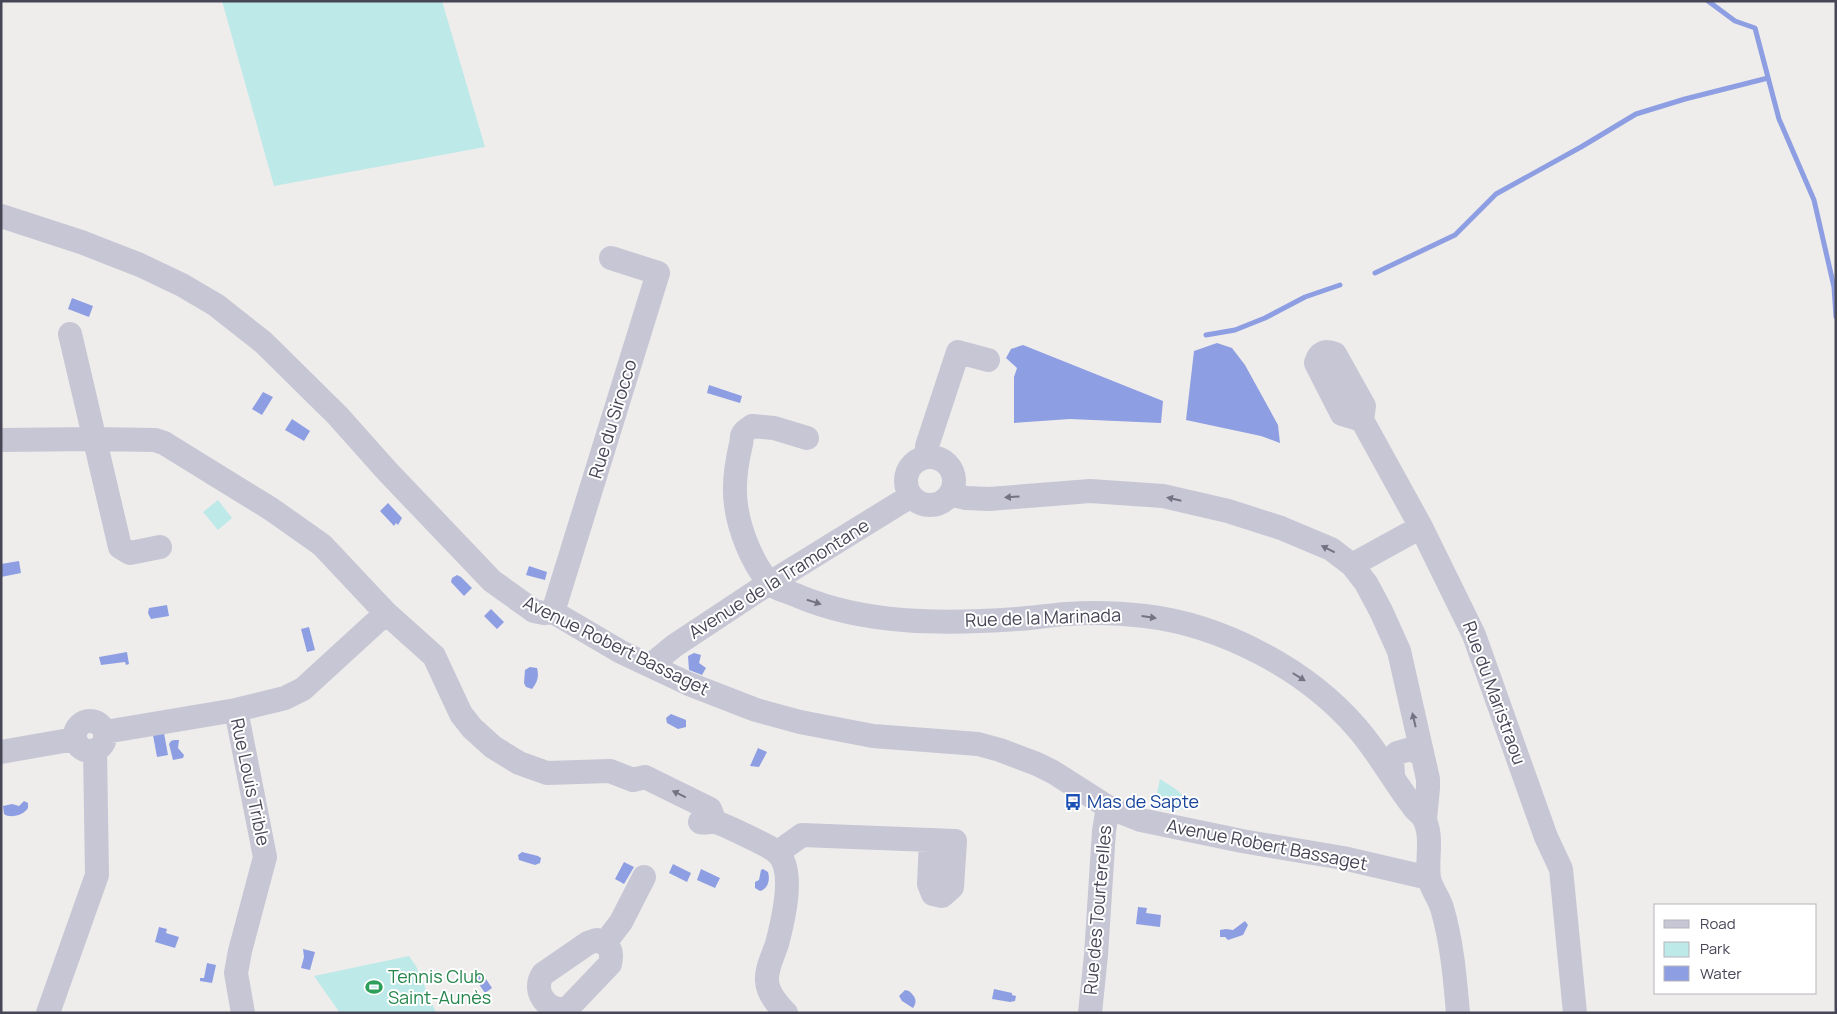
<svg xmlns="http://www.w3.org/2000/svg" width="1837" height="1014" font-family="Manrope,sans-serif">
  <rect width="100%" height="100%" fill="#eeedeb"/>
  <!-- green -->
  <path fill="#bde9e8" d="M 222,1 L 442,1 L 485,147 L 274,186 Z
    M 218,500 L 232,518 L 218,530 L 203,512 Z
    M 1160,779 C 1170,786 1187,793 1187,807 C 1177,812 1166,811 1154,808 Z
    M 409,956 L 416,966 L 436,1013 L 340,1013 L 314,976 Z"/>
  <!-- water -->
  <path fill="#8e9ee2" d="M 72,298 L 93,306 L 89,317 L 68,309 Z
    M 1217,343 L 1232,348 L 1245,365 L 1278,425 L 1280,443 L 1261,436 L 1186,420 L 1194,351 Z
    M 1023,345 L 1163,401 L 1161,423 L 1070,419 L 1014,423 L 1014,377 L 1017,368 L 1006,358 L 1011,349 Z
    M 709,385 L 742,396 L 740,403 L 707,393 Z
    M 263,392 L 273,397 L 262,415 L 252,409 Z
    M 292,419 L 310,431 L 304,441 L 285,430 Z
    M 388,503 L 402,518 L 398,525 L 396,523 L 394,526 L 380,511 Z
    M 19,561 L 21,573 L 1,577 L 1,564 Z
    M 529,566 L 547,572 L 545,580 L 526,575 Z
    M 457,575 L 461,577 L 472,588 L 464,596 L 451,582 L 452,578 Z
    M 167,605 L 169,616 L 151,619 L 148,613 L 149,608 Z
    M 491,609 L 504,622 L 497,629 L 484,616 Z
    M 309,627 L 315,650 L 307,652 L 301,629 Z
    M 127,652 L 129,664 L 126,665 L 125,662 L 101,665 L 99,657 Z
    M 694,653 L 701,655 L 699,663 L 706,668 L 702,675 L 689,670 L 688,656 Z
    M 530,667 L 537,668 C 539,676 538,682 532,689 L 526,687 L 524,683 L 525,670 Z
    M 671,714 L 686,720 L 686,727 L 678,729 L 667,723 L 666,718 Z
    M 164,733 L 168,755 L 157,757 L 153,735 Z
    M 174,740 L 179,740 L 178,748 L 184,755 L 183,758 L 173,760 L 169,744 L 171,741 Z
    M 758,748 L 767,752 L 759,767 L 750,766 Z
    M 24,801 L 28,803 L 28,808 C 24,815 10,819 4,814 L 3,806 L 12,804 L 19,806 Z
    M 522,852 L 538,856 L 541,858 L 540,863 L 535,865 L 519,860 L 518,855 Z
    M 624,862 L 634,867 L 624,884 L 615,879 Z
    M 673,864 L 691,873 L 687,882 L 669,873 Z
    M 701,869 L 720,878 L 715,888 L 697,880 Z
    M 763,869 L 768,872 C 770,879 769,888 760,891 L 755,888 L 755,882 L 759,880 L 761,870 Z
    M 1138,907 L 1147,908 L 1146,913 L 1161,915 L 1160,927 L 1136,924 Z
    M 1245,921 L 1248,925 L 1243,935 L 1228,940 L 1225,937 L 1220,937 L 1220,930 L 1226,929 L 1233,930 Z
    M 159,927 L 167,929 L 166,933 L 179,937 L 175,948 L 155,942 Z
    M 303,949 L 315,952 L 310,970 L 301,968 L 304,957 Z
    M 207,963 L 216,965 L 212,983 L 200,981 L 200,978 L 204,978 Z
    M 482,973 L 492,988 L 485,993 L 474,977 Z
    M 994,989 L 1012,993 L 1012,995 L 1016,996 L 1015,1001 L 1010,1002 L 992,999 Z
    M 905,990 L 909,991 C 915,996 918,1001 913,1008 L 902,1001 L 899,996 Z"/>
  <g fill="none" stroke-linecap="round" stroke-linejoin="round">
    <!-- stream -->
    <path stroke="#8e9ee2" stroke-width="5" d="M 1708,1 L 1735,21 L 1755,28 L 1779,119 L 1814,200 L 1834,287 L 1836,317
      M 1375,273 L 1455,235 L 1496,194 L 1581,147 L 1636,114 L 1685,99 L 1768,78
      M 1206,335 L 1235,330 L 1265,318 L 1305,297 L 1340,285"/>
    <!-- minor -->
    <path stroke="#c7c6d5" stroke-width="24" d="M 1,216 L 81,242 L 140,265 L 182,285 L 216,305 L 263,342 L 338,416 L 387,471 L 492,581 L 534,611 L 544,613 L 553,612 L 621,652 L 689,684 L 756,710 L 800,722 L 873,736 L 978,744 L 1000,750 L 1037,764 L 1053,772 L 1108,807 L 1141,820 L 1242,841 L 1343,858 L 1429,878
      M 70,334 L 120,547 L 130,553 L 160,547
      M 1362,420 L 1342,414 L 1316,363 C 1319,352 1325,350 1335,354 L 1364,406 L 1362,420 L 1421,527 L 1474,635 L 1546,837 L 1561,869 L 1575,1013
      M 807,438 L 774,428 L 752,426 C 749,429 745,430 743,434 C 741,437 742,441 741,444 C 736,465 733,485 736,505 C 739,529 752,563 768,581 C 774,589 789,592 798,596 C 866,625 945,624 1017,619 C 1034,618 1050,615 1067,614 C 1093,612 1119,613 1145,616 C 1222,625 1306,669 1357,728 C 1378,752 1393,780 1412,805 C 1415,810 1420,813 1423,817 C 1434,835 1426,859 1429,878 C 1431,888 1439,898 1442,908 C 1452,942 1455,978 1458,1013
      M 1,440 L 94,439 L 155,440 L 164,443 L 271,509 L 322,545 L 386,613 L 434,656 L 461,714 L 472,728 L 493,747 L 519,763 L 547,773 L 610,771 L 633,780 L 645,777 L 710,809 L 715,822
      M906 481a24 24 0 1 1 48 0a24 24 0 1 1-48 0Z
      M 928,457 L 927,446 L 958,352 L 988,360
      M 950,494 L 966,498 L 989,499 L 1090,491 L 1163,496 L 1228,511 L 1281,528 L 1331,549 L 1352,565 L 1366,583 L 1381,611 L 1399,651 L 1428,779 L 1428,788 L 1425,819
      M 1352,565 L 1421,527
      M 553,612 L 658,273 L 611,258
      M 651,665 L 674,646 L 757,591 L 911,496
      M 236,710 L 285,698 L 303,689 L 386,613
      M75 736a15 15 0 1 1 30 0a15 15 0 1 1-30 0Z
      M 105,732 L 236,710 L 265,857 L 240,951 L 236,973 L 243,1013
      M 1,752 L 75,739
      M 1393,775 L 1392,759 L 1397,753 L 1411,749 L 1422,755
      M 700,822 C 706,824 709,821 715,822 C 721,823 771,847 777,852 C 796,870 783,921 777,944 C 773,956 766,969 767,981 C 768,994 777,1004 786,1013
      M 777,853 L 802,835 L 955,841 L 952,887 L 942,896 L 933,894 L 929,884 L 931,840
      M 597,940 C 610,945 613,951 610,964 L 568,1008 C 548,1014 531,991 543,974 L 588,943 Z
      M 605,943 L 621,922 L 644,877
      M 48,1013 L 97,875 L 95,750
      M 1090,1013 L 1096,955 L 1104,831 L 1108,807"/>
  </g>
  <!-- one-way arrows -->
  <defs><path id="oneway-solid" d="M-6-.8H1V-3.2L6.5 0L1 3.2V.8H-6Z" transform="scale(1.25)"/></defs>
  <g fill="#747383">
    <use href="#oneway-solid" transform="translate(1012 497) rotate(176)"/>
    <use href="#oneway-solid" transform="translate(1174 499) rotate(-167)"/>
    <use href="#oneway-solid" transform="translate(1328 549) rotate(-153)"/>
    <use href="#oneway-solid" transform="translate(814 602) rotate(17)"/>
    <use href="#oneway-solid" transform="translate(1149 617) rotate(8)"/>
    <use href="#oneway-solid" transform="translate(1299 677) rotate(32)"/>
    <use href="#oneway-solid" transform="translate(1414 720) rotate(-103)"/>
    <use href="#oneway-solid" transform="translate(679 794) rotate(-154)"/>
  </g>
  <!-- icons -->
  <defs>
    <g id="bus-bare" transform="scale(1.35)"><path d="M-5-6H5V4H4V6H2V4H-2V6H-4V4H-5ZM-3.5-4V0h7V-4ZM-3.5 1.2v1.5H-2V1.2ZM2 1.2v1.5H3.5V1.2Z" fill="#1a4fb4" stroke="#fff" stroke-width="2.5" paint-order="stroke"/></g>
    <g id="stadium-bare" transform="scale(1.35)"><path d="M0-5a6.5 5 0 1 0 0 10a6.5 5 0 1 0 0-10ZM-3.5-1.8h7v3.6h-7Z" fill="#2e9e5b" stroke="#fff" stroke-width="2.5" paint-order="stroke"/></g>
  </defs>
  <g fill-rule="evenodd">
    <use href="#bus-bare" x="1073" y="802"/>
    <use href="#stadium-bare" x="374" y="987"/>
  </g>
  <g text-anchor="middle" stroke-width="4" stroke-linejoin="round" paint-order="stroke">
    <!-- street labels -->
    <g font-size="18" fill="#474657" stroke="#fff">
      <text transform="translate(613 419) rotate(-73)" y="6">Rue du Sirocco</text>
      <text transform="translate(779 579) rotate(-32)" y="6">Avenue de la Tramontane</text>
      <text transform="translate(1043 618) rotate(-2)" y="6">Rue de la Marinada</text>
      <text transform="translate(616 646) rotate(26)" y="6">Avenue Robert Bassaget</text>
      <text transform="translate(1494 693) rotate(70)" y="6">Rue du Maristraou</text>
      <text transform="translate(250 782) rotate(78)" y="6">Rue Louis Trible</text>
      <text transform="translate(1267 845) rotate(11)" y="6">Avenue Robert Bassaget</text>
      <text transform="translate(1098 910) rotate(-85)" y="6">Rue des Tourterelles</text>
    </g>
    <!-- transit labels -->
    <g font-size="18" fill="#164399" stroke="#fff" text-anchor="start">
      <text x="1087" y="808">Mas de Sapte</text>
    </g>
    <!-- leisure labels -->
    <g font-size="18" fill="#27864d" stroke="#fff" text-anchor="start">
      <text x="388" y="983">Tennis Club<tspan x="388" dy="21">Saint-Aunès</tspan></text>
    </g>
  </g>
  <!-- border -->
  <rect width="1837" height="1014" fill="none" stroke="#474657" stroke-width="5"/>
  <!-- legend -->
  <rect x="1654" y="904" width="162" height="90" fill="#ffffff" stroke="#b5b5bc"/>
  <rect x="1664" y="920" width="25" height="8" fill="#c7c6d5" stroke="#b5b5bc"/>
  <text x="1700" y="929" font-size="15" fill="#474657">Road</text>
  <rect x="1664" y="942" width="25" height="15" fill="#bde9e8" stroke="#b5b5bc"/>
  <text x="1700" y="954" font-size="15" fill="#474657">Park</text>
  <rect x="1664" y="966" width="25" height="15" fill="#8e9ee2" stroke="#b5b5bc"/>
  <text x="1700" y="979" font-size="15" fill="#474657">Water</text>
</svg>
